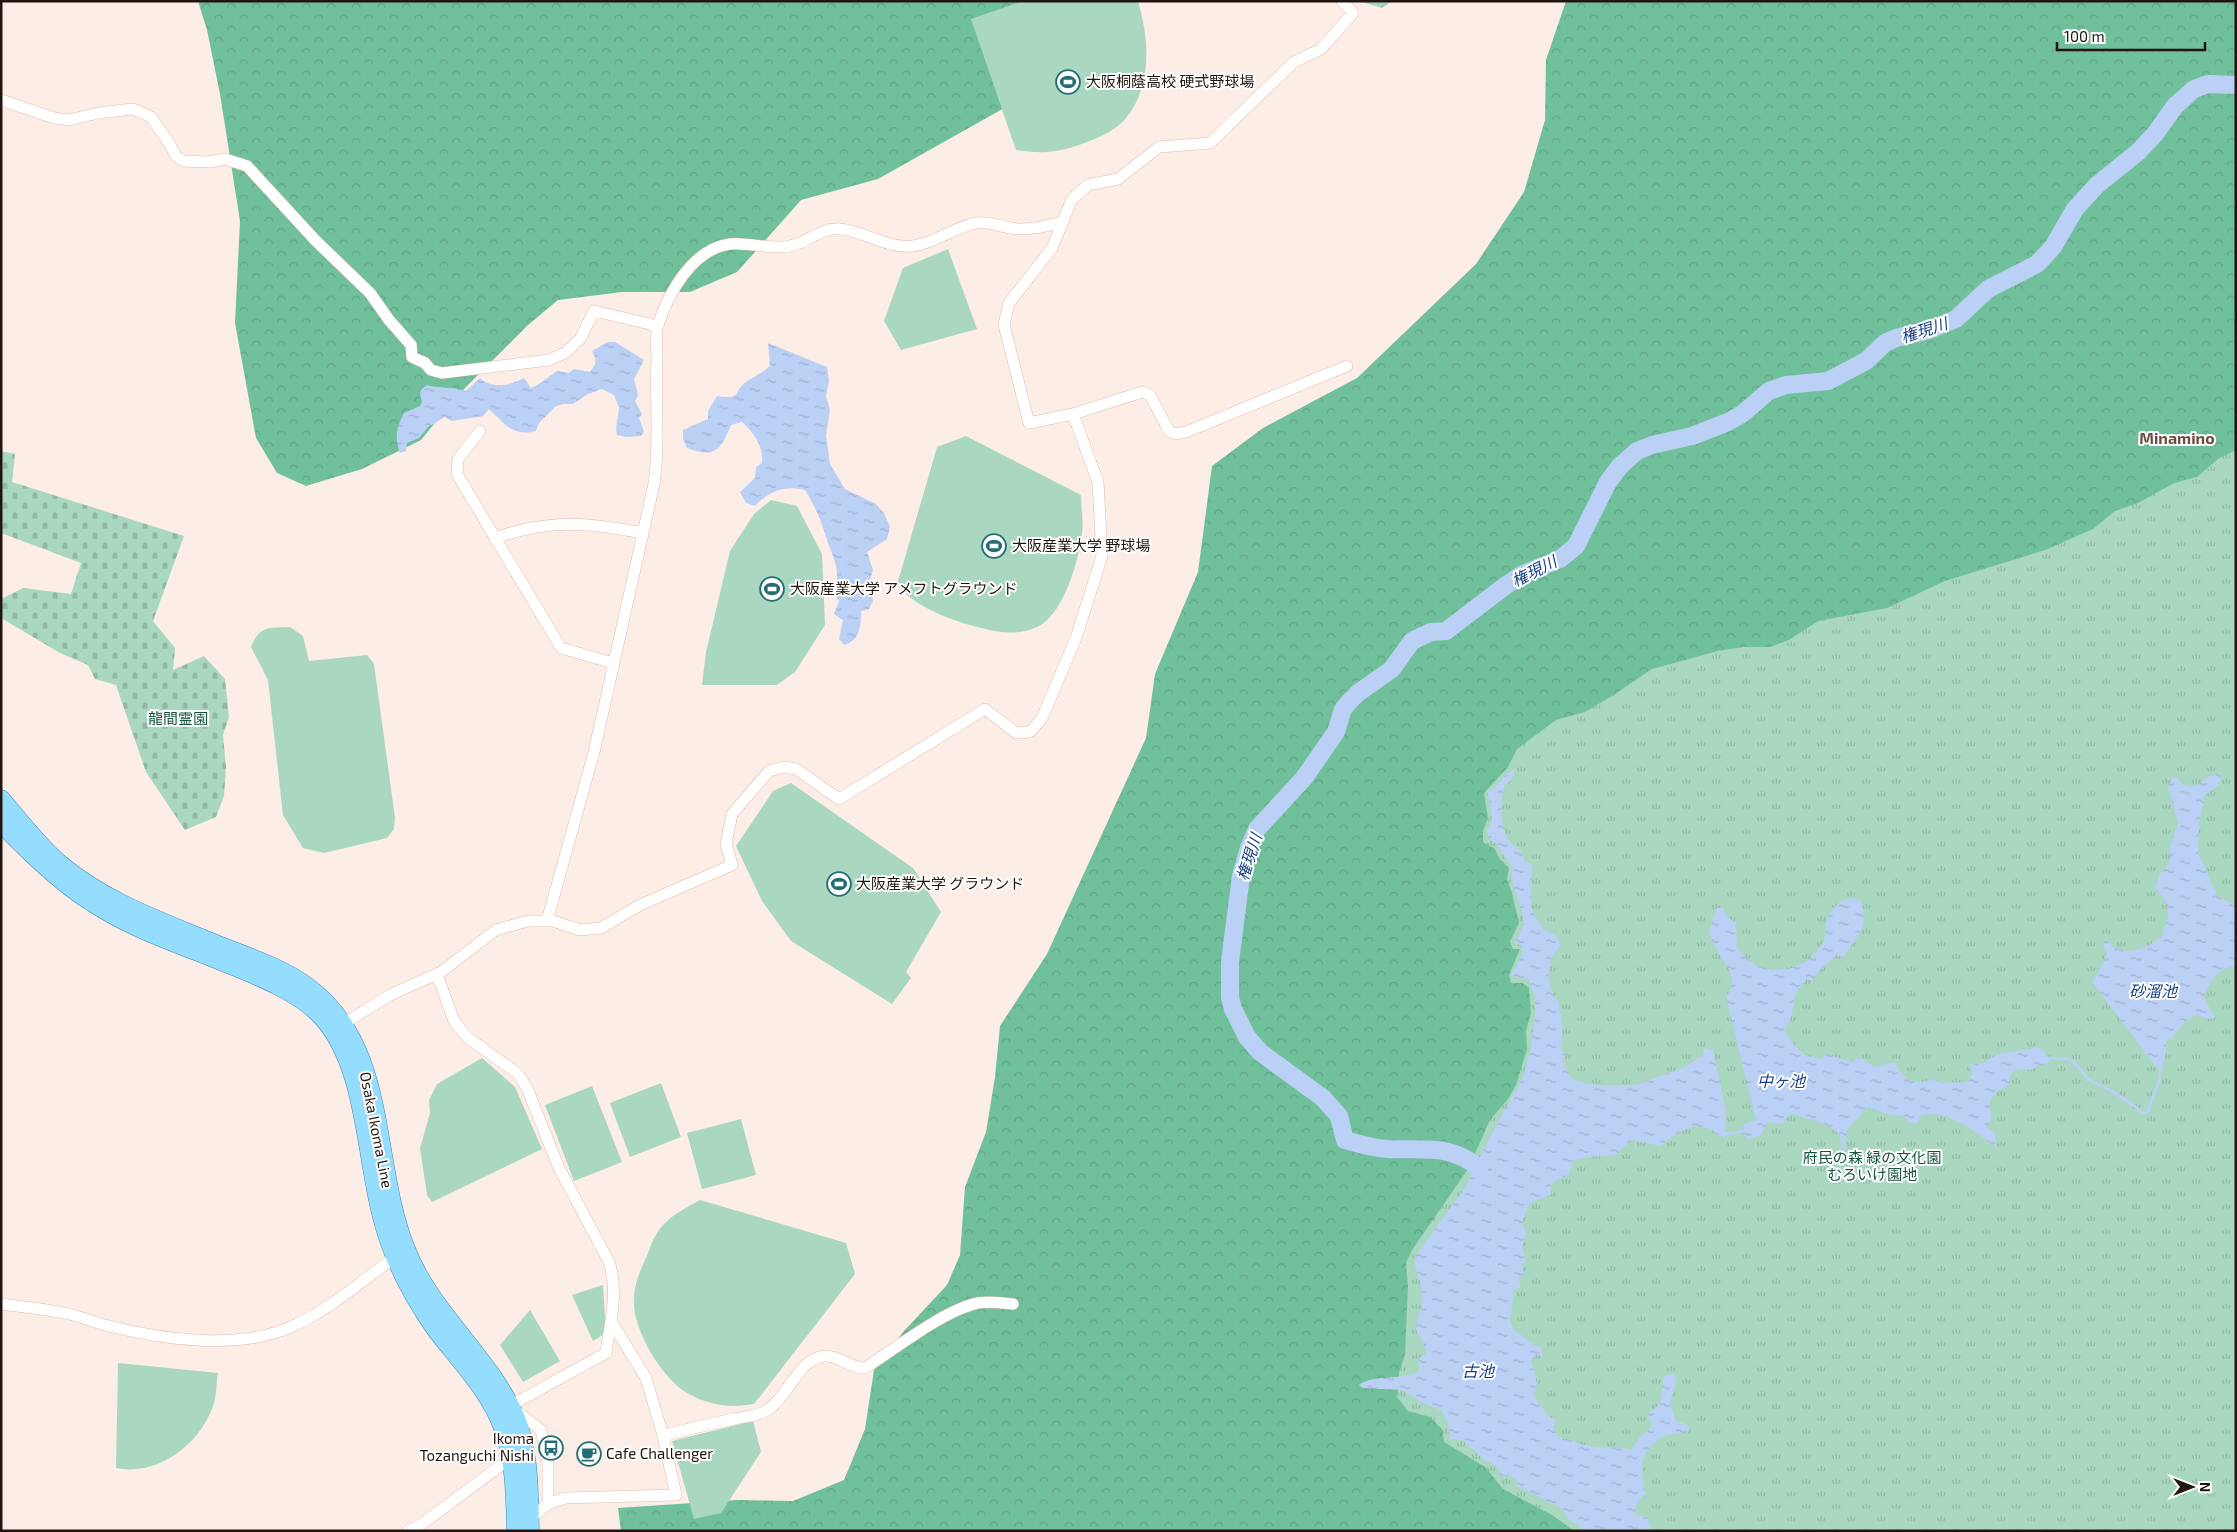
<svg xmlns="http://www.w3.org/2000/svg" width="2237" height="1532" font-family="'Exo 2','Noto Sans JP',sans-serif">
  <defs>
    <pattern id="forest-crowns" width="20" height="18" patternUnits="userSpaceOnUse" patternTransform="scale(1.25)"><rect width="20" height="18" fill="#71c09c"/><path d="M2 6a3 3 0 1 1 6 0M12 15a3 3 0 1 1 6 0" fill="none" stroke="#62a485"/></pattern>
    <pattern id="cemetery-stones" width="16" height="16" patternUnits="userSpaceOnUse" patternTransform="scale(1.25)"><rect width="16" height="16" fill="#a9d7c0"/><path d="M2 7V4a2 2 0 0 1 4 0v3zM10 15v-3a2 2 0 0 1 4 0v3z" fill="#91b8a4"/></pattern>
    <pattern id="park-tufts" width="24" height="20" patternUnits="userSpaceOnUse" patternTransform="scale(1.25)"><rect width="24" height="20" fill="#a9d7c0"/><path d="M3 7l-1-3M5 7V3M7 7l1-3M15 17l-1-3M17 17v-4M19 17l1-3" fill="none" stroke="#91b8a4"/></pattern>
    <pattern id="water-ripples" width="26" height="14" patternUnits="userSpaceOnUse" patternTransform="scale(1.25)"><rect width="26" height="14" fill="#bbd0f5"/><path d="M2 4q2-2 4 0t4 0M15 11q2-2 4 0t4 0" fill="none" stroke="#a0b2d1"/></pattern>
  </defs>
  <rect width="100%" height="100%" fill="#fdede7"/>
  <!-- forest -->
  <path fill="url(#forest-crowns)" d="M 198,1 L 1120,1 L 1006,107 L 878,179 L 801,200 L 737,272 L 690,292 L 622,292 L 558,300 L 528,325 L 456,397 L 421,440 L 362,469 L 306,486 L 277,473 L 256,438 L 235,323 L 240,221 L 220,94 L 207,30 Z
    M 1566,1 L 2236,1 L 2236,1531 L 621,1531 L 618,1508 L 737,1500 L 793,1501 L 844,1480 L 865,1429 L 874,1370 L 904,1331 L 947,1285 L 960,1255 L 965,1187 L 986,1132 L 995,1077 L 1000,1026 L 1047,954 L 1146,738 L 1155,674 L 1198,572 L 1212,466 L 1263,428 L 1357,378 L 1476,264 L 1524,192 L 1545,120 L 1546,60 Z"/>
  <!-- cemetery -->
  <path fill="url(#cemetery-stones)" d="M 1,451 L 15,454 L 12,482 L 184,536 L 153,621 L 175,648 L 173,670 L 204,656 L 225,679 L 229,717 L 223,735 L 226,767 L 224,796 L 216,817 L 185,830 L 146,772 L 116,685 L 95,679 L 88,665 L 60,653 L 1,618 L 1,599 L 23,588 L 71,594 L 81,563 L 1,533 Z"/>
  <!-- park -->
  <path fill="url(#park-tufts)" d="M 1358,1 L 1392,1 L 1382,8 Z
    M 2236,450 L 2236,1531 L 1574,1531 L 1552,1515 L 1503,1489 L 1485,1467 L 1444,1442 L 1442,1429 L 1430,1417 L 1408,1411 L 1397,1397 L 1399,1373 L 1405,1354 L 1408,1286 L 1406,1263 L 1412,1250 L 1468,1169 L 1490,1120 L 1508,1099 L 1516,1085 L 1527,1049 L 1526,1031 L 1531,1013 L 1529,988 L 1523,983 L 1511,983 L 1509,975 L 1520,949 L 1513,949 L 1510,942 L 1519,923 L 1512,893 L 1507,879 L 1509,868 L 1499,858 L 1495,849 L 1483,842 L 1483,831 L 1488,818 L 1484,793 L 1508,767 L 1517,749 L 1556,720 L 1585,712 L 1612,696 L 1652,669 L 1718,651 L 1743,647 L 1770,647 L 1789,640 L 1818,621 L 1887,608 L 1945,581 L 2045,550 L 2093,529 L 2115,511 L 2138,503 L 2174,483 L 2197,477 L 2218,459 Z"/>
  <!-- garden -->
  <path fill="#a9d7c0" d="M 1023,1 L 1138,1 C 1149,38 1153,86 1126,118 C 1117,129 1101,137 1087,142 C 1075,147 1060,151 1047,152 C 1037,153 1026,151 1016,150 L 971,19 Z
    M 948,249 L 977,329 L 901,350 L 884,321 L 903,268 Z
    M 966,436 L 1081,495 C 1081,508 1084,522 1082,534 C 1079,560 1063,616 1037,627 C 1013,638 989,630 966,624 C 941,616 914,605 897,585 L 937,447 Z
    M 771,500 L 797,506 L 822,554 L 825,625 L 795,672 L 777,685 L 702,685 L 706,652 L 730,551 L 754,514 Z
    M 290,627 L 303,636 L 309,661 L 367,655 L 374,664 L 395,818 L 394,829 L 387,838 L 324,853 L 303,848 L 283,815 L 268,680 L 251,647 C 260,625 269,628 290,627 Z
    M 791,783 L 913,868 L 941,912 L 906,972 L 911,978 L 892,1004 L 791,941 L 762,901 L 736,846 L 773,791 Z
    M 482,1058 L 515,1087 L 542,1149 L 432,1202 L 427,1195 L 420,1148 L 430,1113 L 429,1100 L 437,1084 Z
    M 661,1083 L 681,1137 L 630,1157 L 610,1103 Z
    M 592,1086 L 622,1162 L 574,1181 L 545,1105 Z
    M 741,1119 L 756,1175 L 702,1189 L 687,1133 Z
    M 700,1200 L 846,1243 L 855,1274 L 754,1404 C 741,1406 729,1407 716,1404 C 705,1402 690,1396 681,1389 C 658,1371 631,1326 634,1296 C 635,1283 640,1271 645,1260 C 649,1252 651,1243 656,1235 C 665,1218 684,1209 700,1200 Z
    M 603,1285 L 606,1333 L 593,1341 L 572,1295 Z
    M 530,1310 L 560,1361 L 523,1382 L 500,1345 Z
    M 118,1363 L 218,1373 C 216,1382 217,1394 214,1403 C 202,1443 158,1477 116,1468 Z
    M 753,1421 L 761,1452 L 721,1513 L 694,1519 L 672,1441 Z"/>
  <!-- water -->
  <path fill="url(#water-ripples)" d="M 608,342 L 615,342 L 644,360 L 634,379 L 638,395 L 635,401 L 642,414 L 639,418 L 644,431 L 641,436 L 626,437 L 617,435 L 616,429 L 619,408 L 614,395 L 602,389 L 588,394 L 573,404 L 563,404 L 556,406 L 539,423 L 536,431 C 512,437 505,424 489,409 L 483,416 L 452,421 L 445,417 L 428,427 L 419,438 L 407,443 L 406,451 L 400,453 C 394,437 397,427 404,413 L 420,406 L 422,402 C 419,393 419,390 427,385 C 441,389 452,386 466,391 L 480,378 C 492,390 511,385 524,378 L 531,388 C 542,384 548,376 558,371 L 569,373 L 574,369 L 590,372 C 597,364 597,360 592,351 Z
    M 768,343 L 827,367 L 829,381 L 826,396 L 830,410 L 826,435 L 830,464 L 845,489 L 876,504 L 884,513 L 890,527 L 887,539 L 867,552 L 873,570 L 870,580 L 873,601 L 869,609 L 861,611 C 861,625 860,641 844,645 L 839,639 L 843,620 L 834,614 L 839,601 L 834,594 C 842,569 833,559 826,537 C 821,520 815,506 805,490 C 785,485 769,491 755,506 L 746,503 L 740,492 L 755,478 L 756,467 L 762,463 C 764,448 754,432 742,422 L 731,425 C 721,449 716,459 687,448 L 683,439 L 683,430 L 708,419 L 708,411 L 717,396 C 744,400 732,392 746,382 C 756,375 761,374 770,366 Z
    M 1515,769 L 1511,780 L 1504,786 C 1501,798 1500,826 1507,837 C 1514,848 1522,848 1525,862 L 1532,863 C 1533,875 1529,902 1533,912 C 1535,918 1541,924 1543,930 C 1553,932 1558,936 1561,946 C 1549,955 1547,971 1550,985 C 1551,991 1556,996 1558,1003 C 1562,1018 1564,1033 1561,1049 L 1566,1055 L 1562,1062 L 1572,1079 L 1584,1083 L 1596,1085 L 1636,1085 L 1683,1068 L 1703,1055 L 1704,1048 L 1713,1050 L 1726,1112 L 1725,1138 C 1718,1136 1714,1130 1708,1128 C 1690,1122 1673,1136 1660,1146 L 1633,1140 L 1619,1150 L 1618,1154 C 1602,1158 1590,1154 1573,1161 L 1568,1176 L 1554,1181 L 1550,1188 L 1552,1194 L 1529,1204 L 1522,1221 L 1526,1234 L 1522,1246 L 1526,1262 L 1522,1264 L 1524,1277 L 1518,1277 L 1521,1288 L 1514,1289 L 1510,1321 L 1513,1329 L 1536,1346 L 1542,1348 L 1542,1356 L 1536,1355 L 1531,1360 L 1537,1383 L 1533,1395 L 1550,1418 L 1556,1418 L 1553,1428 L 1556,1435 L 1564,1439 L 1571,1439 C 1583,1450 1614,1446 1632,1449 L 1638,1439 L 1651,1427 L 1651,1422 L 1648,1418 L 1649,1413 L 1660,1404 L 1664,1376 L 1672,1374 L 1677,1377 L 1670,1403 L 1676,1420 L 1689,1426 L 1688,1433 C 1665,1431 1644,1444 1642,1467 C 1641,1475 1646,1479 1643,1490 L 1647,1494 C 1637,1499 1635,1504 1635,1515 L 1647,1517 L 1651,1527 L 1649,1531 L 1584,1531 L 1577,1524 L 1570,1521 L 1561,1508 L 1515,1485 L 1519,1482 L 1511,1476 L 1500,1475 L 1498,1467 L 1483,1459 L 1463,1440 L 1450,1439 L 1448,1423 L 1441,1410 L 1423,1403 L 1402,1390 L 1363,1388 L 1359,1385 C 1372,1374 1402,1381 1419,1371 L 1419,1358 L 1426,1354 L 1426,1349 L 1416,1329 C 1418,1312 1425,1307 1421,1286 C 1419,1275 1412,1267 1416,1255 L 1465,1188 L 1491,1135 L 1522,1079 L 1531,1049 L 1535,1016 L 1535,996 L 1528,979 L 1518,978 L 1511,975 L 1522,955 L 1522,946 L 1515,943 C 1517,937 1522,931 1523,925 C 1526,910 1508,885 1512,867 C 1503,857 1501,844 1489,839 L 1487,830 C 1496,819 1490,804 1487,791 C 1503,786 1500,774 1515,769 Z
    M 2221,773 L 2220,784 L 2205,795 L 2199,823 L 2198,852 L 2218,897 L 2236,905 L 2236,966 C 2217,968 2210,981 2204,997 L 2215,1018 L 2208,1019 L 2197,1015 L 2185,1021 L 2171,1039 L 2166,1039 L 2166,1052 L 2162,1067 L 2158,1069 L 2092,982 L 2099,972 L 2107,953 L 2104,947 L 2105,938 C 2109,942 2113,947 2118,949 C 2132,956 2154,944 2163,935 L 2162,931 C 2173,916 2169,900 2155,888 L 2160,873 L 2164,871 L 2170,860 L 2170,847 L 2178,823 L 2168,785 L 2172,779 L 2176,777 L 2185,786 L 2197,786 L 2207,777 Z
    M 1851,898 L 1861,900 C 1870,933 1856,934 1843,958 L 1837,955 L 1819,971 L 1812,981 L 1807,979 C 1793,995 1796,994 1792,1014 C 1791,1020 1786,1025 1786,1032 C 1787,1038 1801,1052 1805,1055 C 1810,1057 1816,1058 1821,1059 L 1828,1053 L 1832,1056 L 1854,1063 L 1855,1058 L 1862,1059 L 1875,1067 L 1895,1062 C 1903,1081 1914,1086 1934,1079 L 1941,1083 L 1968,1082 L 1972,1074 L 1970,1065 L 1984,1063 L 1994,1055 L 2039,1047 L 2043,1049 L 2050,1061 L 2045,1065 L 2040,1065 L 2031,1070 L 2015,1069 L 2009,1079 L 2011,1084 L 1995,1093 L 1990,1100 C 1990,1112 1995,1117 1987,1127 L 1995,1133 L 1996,1147 C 1974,1132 1950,1109 1921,1115 L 1917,1124 L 1909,1122 L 1904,1116 L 1886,1114 L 1872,1108 L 1864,1109 C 1860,1120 1850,1123 1847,1131 C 1844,1140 1848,1150 1843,1159 C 1842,1151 1843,1142 1839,1135 C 1834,1124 1802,1118 1792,1113 L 1785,1119 L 1783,1124 L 1768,1122 L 1761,1135 L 1747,1140 L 1743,1124 L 1756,1120 L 1726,997 C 1741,980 1725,965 1717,950 C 1713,944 1711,937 1709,931 L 1717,908 L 1723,908 L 1726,916 L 1736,923 L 1737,948 C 1749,963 1759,970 1779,970 C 1799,969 1817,958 1824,939 C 1827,934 1825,929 1826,924 C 1829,910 1838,901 1851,898 Z"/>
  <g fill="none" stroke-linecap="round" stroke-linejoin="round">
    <!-- stream -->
    <path stroke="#bbd0f5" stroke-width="3" d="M 2043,1058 L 2068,1059 L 2074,1062 L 2089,1080 L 2114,1092 L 2144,1113 L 2148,1112 C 2151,1096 2163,1082 2160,1065
      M 1723,1134 L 1747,1131"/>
    <!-- river -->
    <path stroke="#bbd0f5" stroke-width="18" d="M 1479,1168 C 1450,1143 1422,1151 1387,1149 C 1372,1148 1359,1144 1345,1140 L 1339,1116 L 1323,1098 L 1260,1052 L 1247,1037 L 1233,1009 L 1230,997 L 1230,962 L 1241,876 L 1249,848 L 1257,829 L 1304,778 L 1336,732 L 1343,709 L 1349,702 L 1358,693 L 1392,669 L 1412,641 L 1431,632 L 1446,631 L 1505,586 L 1523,574 L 1560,559 L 1576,546 L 1608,482 L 1620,466 L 1637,451 L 1652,445 L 1692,436 L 1728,422 L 1742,414 L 1769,391 L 1786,385 L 1828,381 L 1866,361 L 1885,343 L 1896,338 L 1929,330 L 1956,319 L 1988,289 L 2037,264 L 2053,247 L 2075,209 L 2097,185 L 2138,152 L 2155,134 L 2175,106 L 2194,89 L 2208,84 L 2236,85"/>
    <!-- minor casing -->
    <g stroke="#e0bbad" stroke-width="12">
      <path id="minor" d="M 1,100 L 54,118 L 69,120 L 98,113 L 133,109 L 151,117 L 169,143 L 176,156 L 183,161 L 209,162 L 225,159 L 247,166 L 316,241 L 370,293 L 389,320 L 411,345 L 412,357 L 425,363 L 431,370 L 442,373 L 549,360 L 565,353 L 580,339 L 594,311 L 650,324 L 657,328
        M 1073,414 L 1142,392 L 1150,395 L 1169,431 L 1176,434 L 1186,432 L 1347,366
        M 480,431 L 458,459 L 457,474 L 561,648 L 613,663
        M 494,538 C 551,519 585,522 643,533
        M 547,921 L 594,752 L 654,484 C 660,443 655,401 657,359 C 657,349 655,336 658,325 C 668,294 692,249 730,244 C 749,242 771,250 790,246 C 807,243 821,227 840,229 C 865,231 887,249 913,246 C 936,243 954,227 977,223 C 990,221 998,226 1010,228 C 1027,231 1046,226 1063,222
        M 437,974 L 454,1021 L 467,1037 L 517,1073 L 527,1088 L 559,1168 L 609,1262 C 619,1292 610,1322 606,1353 L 510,1406 L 541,1430 L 548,1463 L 548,1504
        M 343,1024 L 390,995 L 441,972 L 496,930 L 528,921 L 553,921 L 580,930 L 601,928 L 640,905 L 732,865 L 726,844 L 732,814 L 769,771 L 784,767 L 796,769 L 839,799 L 985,709 L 1016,733 L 1030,732 L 1042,718 L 1076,638 L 1102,556 L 1098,482 L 1073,414 L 1029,423 L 1004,325 L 1009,303 L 1052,248 L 1072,199 L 1088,185 L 1118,179 L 1159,147 L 1210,143 L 1294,62 L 1321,49 L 1353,13 L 1342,1
        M 1,1304 C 24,1307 46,1309 69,1314 C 82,1317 95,1323 109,1326 C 164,1340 238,1350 291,1327 C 329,1310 362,1281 395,1257
        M 663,1436 C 687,1429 710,1424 734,1419 C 743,1417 756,1416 764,1412 C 788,1400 796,1359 825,1356 C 838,1355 849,1368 865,1368 C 895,1349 944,1310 978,1303 C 989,1301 1002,1303 1013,1304
        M 530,1519 L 548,1504 L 565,1498 L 676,1495 L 663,1436 L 646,1378 L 611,1321
        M 408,1531 L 422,1524 L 511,1458"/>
    </g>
    <!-- primary casing -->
    <g stroke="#3f88ab" stroke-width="19">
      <path id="primary" d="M 1,799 C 20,821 38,845 60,864 C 104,901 158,920 211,942 C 242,955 280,966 308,987 C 390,1048 371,1163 406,1249 C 430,1312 488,1355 515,1416 C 530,1451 529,1493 530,1531
        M 1,822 C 10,834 21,843 31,853 C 50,871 70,889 93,903 C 131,928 176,943 218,960 C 250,973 297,990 321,1016 C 367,1065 365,1158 383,1221 C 393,1259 412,1295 434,1327 C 457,1358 490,1391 503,1428 C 515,1461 515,1496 516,1531"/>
    </g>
    <!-- minor -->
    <use href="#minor" stroke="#fff" stroke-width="11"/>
    <!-- primary -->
    <use href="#primary" stroke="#95ddff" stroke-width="18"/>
  </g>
  <!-- icons -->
  <defs>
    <g id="stadium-ring" transform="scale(1.25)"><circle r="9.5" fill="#fff" stroke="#236e74" stroke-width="1.5"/><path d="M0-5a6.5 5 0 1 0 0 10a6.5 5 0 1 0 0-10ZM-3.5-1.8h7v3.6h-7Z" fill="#236e74"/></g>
    <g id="bus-ring" transform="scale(1.25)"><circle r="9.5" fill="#fff" stroke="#236e74" stroke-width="1.5"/><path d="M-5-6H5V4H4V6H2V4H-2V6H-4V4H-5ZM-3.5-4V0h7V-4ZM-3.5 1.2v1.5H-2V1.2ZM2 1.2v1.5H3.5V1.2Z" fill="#236e74"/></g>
    <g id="cafe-ring" transform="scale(1.25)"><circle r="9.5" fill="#fff" stroke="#236e74" stroke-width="1.5"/><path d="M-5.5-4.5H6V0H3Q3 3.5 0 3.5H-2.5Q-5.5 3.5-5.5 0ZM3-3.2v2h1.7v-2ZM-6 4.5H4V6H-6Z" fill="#236e74"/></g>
  </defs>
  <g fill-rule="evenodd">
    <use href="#stadium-ring" x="1068" y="82"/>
    <use href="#stadium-ring" x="994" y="546"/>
    <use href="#stadium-ring" x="772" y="589"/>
    <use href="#stadium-ring" x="839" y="884"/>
    <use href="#bus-ring" x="551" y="1448"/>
    <use href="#cafe-ring" x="589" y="1454"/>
  </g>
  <g text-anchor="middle" stroke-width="4" stroke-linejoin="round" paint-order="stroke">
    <!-- poi labels -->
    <g font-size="15" fill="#221510" stroke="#fff" text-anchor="start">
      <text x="1086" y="87">大阪桐蔭高校 硬式野球場</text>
      <text x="1012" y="551">大阪産業大学 野球場</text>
      <text x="790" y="594">大阪産業大学 アメフトグラウンド</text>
      <text x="856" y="889">大阪産業大学 グラウンド</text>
      <text x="534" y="1444" text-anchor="end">Ikoma<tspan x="534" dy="17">Tozanguchi Nishi</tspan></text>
      <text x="606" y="1459">Cafe Challenger</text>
    </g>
    <!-- park labels -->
    <g font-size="15" fill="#16543c" stroke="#fff">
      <text x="178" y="724">龍間霊園</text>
      <text x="1872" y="1163">府民の森 緑の文化園<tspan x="1872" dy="17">むろいけ園地</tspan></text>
    </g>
    <!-- street labels -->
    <g font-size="15" fill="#221510" stroke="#fff">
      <text transform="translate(376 1130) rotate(79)" y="5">Osaka Ikoma Line</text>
    </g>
    <!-- water labels -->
    <g font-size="16" font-style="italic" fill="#194085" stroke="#fff">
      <text transform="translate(1924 330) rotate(-18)" y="6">権現川</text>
      <text transform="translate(1534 571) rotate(-27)" y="6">権現川</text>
      <text transform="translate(1249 857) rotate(-72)" y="6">権現川</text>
      <text x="2153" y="997">砂溜池</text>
      <text x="1781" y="1087">中ヶ池</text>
      <text x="1478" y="1377">古池</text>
    </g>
    <!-- neighbourhood labels -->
    <g font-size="16" font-weight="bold" fill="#6d4d41" stroke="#fff">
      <text x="2177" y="444">Minamino</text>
    </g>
  </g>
  <!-- border -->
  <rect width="2237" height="1532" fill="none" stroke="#221510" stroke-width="5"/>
  <!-- north arrow -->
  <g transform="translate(2192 1487) rotate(90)" stroke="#ffffff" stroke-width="4" paint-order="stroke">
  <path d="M0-4L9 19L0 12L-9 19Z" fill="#221510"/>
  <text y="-8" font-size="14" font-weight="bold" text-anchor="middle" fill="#221510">N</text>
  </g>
  <!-- scale -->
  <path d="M2057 42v8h148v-8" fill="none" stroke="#221510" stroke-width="2.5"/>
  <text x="2064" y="42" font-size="15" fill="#221510" stroke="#ffffff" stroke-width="4" paint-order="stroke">100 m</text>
</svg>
